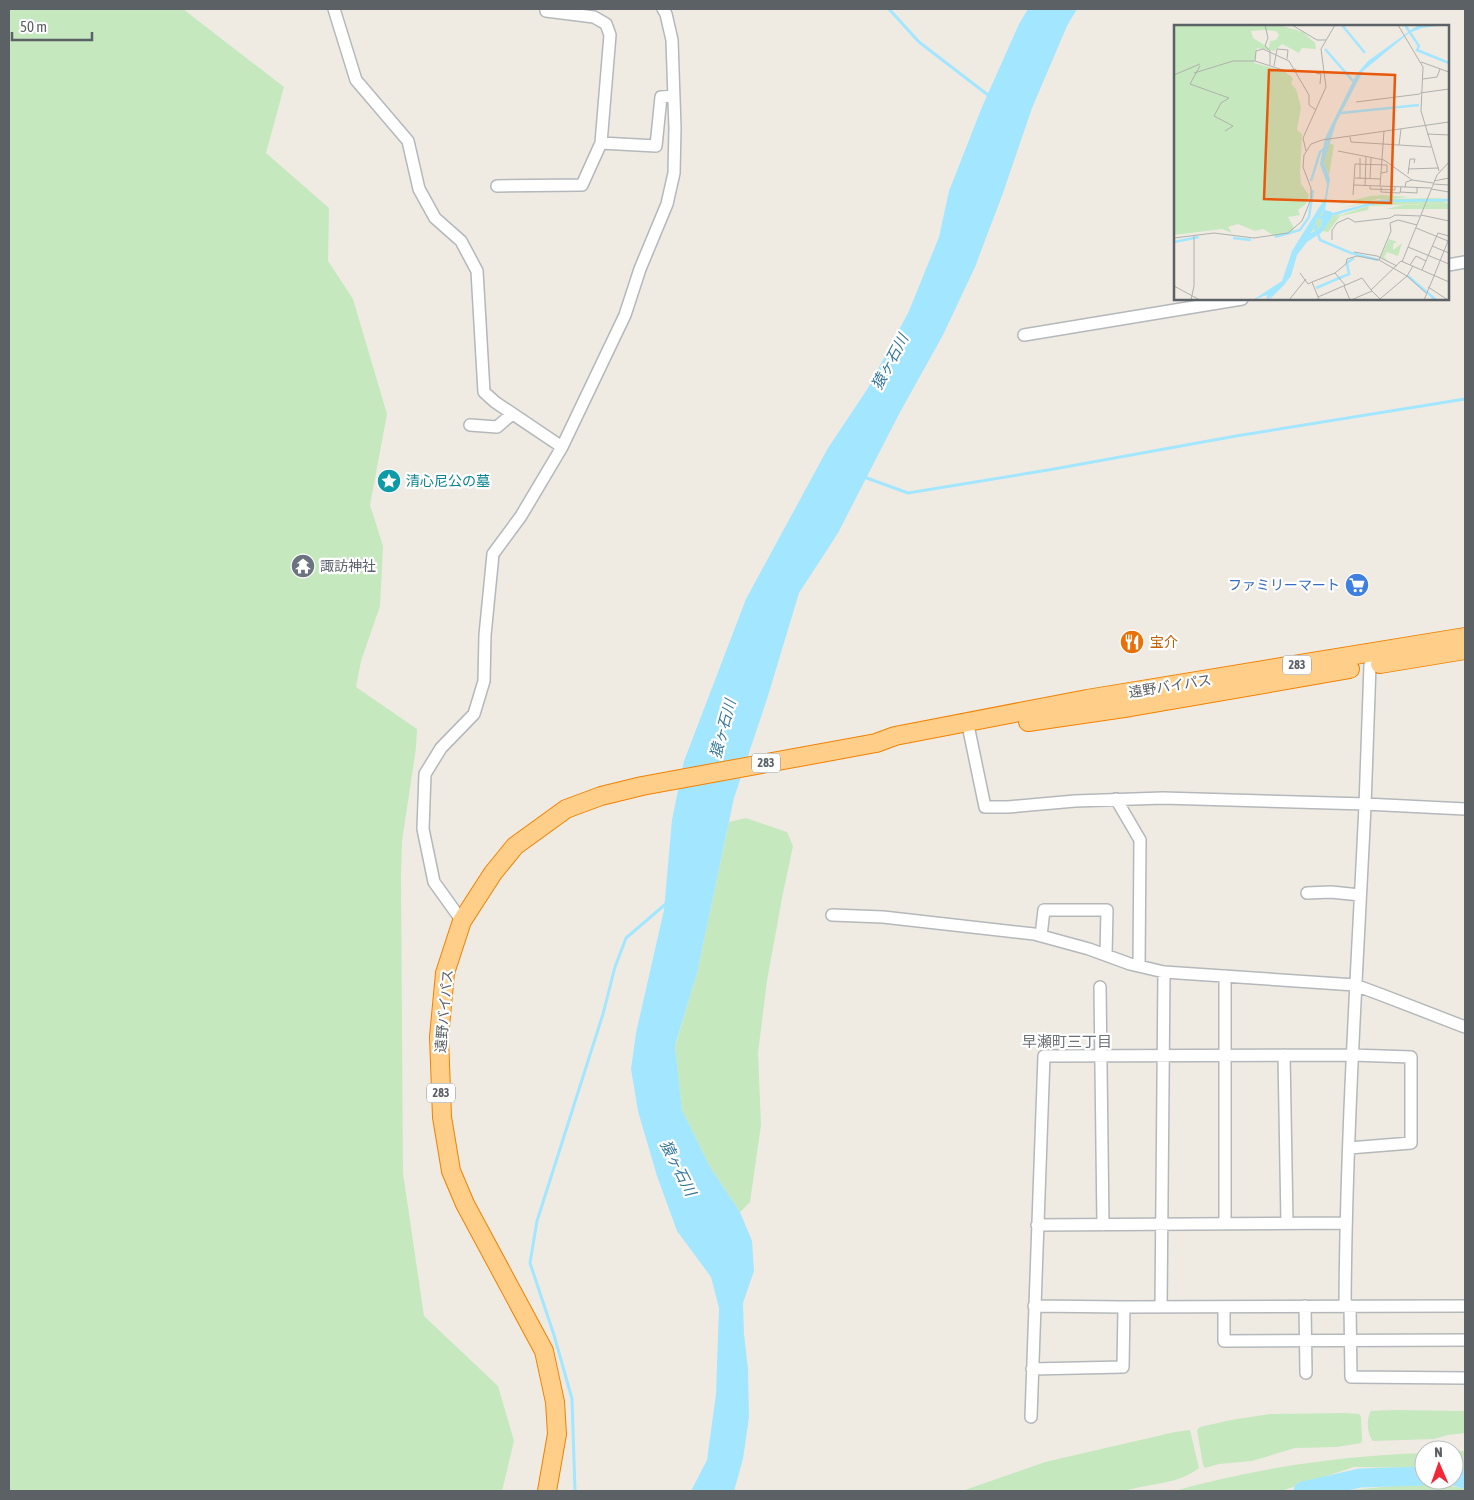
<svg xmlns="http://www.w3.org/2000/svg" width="1474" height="1500" font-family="'Asap Condensed','Noto Sans JP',sans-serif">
  <rect width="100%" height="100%" fill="#efebe3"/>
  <!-- green -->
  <path fill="#c5e8bf" d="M 9,9 L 183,9 L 284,87 L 266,153 L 329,208 L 328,261 L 353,299 L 387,414 L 370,505 L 383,546 L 380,606 L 361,661 L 356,687 L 417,729 L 416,748 L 402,841 L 401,876 L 403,1173 L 424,1316 L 498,1386 L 514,1441 L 502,1491 L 9,1491 Z
    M 746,818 L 787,832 L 793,846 L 782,898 L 767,981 L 758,1053 L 761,1125 L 750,1202 L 740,1212 L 710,1167 L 682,1110 L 675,1047 L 697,973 L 729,822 Z
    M 1392,1410 L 1465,1411 L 1465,1433 L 1448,1435 L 1434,1439 L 1373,1441 C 1367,1434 1366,1419 1371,1411 Z
    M 1345,1413 L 1359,1414 L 1361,1417 L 1362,1440 L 1361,1443 L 1337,1447 L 1295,1448 L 1252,1461 L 1219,1464 L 1205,1468 L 1203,1465 L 1197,1430 L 1200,1427 L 1231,1420 L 1270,1414 Z
    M 1190,1430 L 1199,1468 C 1177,1485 1150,1483 1125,1491 L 962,1491 L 1045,1462 L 1175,1432 Z
    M 1454,1451 L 1465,1451 L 1465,1471 L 1454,1469 Z
    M 1424,1453 L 1424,1468 L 1354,1467 L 1281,1491 L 1174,1491 C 1256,1468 1339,1456 1424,1453 Z
    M 1421,1483 L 1465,1488 L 1465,1491 L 1343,1491 Z"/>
  <!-- water -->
  <path fill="#a3e6ff" d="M 1028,9 L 1077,9 L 1067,26 L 1032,108 L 1003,193 L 975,267 L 943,335 L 899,414 L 838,533 L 799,593 L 767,699 L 734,798 L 697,973 L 675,1046 L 682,1110 L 710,1167 L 740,1212 L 752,1241 L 754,1271 L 743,1303 L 744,1334 L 748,1369 L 749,1417 L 743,1459 L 734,1491 L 691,1491 L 707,1460 L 716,1394 L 719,1308 L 711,1277 L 677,1231 L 657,1176 L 638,1111 L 631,1069 L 636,1033 L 664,910 L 672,820 L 684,761 L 746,599 L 828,448 L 868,388 L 909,311 L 939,237 L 949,191 L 982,107 L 1019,24 Z"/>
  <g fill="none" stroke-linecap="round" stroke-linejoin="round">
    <!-- stream -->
    <path stroke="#a3e6ff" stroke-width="3" d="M 889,9 L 919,42 L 988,95
      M 864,477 L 908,493 L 1054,469 L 1236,436 L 1465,399
      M 575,1491 L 572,1399 L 554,1335 L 530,1263 L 537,1221 L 603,1014 L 615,967 L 626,938 L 668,902"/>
    <!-- river -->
    <path stroke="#a3e6ff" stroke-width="19" d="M 1454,1476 L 1465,1479
      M 1303,1491 L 1360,1478 L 1424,1476"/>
    <!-- minor casing -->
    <g stroke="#b4b8bb" stroke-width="14">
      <path id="minor" d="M 334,9 L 356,80 L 408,141 L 419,189 L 435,218 L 461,241 L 477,271 L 484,392 L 495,402 L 562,447
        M 546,11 L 594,17 L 606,24 L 610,35 L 601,143
        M 497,186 L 582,185 L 601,143 L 656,146 L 661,97 L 674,96
        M 1448,265 L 1465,262
        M 1024,335 L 1242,299
        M 470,425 L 497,427 L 512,414
        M 969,730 L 985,807 L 1008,807 L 1075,801 L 1163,798 L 1365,804 L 1465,809
        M 1116,799 L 1140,840 L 1139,966
        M 1307,893 L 1331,892 L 1360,895
        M 832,915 L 883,917 L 1034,934 L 1089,949 L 1130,964 L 1164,972 L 1355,985 L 1382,995 L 1465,1027
        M 462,921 L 434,882 L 423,829 L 425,774 L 441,748 L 474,714 L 484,681 L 485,635 L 493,554 L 521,516 L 562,447 L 625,315 L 640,269 L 667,204 L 674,173 L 675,128 L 672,40 L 666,14 L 663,9
        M 1041,936 L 1044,910 L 1107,910 L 1106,955
        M 1225,976 L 1225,1224
        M 1100,987 L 1103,1225
        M 1284,1055 L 1287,1223
        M 1037,1225 L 1346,1223
        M 1034,1306 L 1124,1307 L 1465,1306
        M 1305,1306 L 1306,1373
        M 1345,1306 C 1346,1139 1357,972 1365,806 C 1367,759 1368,712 1370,665
        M 1350,1306 L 1351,1377 L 1465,1378
        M 1161,1307 L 1164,972
        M 1224,1307 L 1224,1341 L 1465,1340
        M 1032,1369 L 1123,1367 L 1124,1307
        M 1031,1417 L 1044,1056 L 1352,1055 L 1411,1057 L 1411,1143 L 1349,1148"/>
    </g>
    <!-- highway casing -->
    <g stroke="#f28000" stroke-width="20">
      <path id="highway" d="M 1380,664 L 1465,650
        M 1028,722 L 1131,707 L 1350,669
        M 547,1491 L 557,1434 L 555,1402 L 544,1351 L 465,1204 L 451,1171 L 442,1117 L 439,1037 L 445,973 L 462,921 L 493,873 L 515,846 L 566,809 L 601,796 L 642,786 L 876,743 L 895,736 L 1087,699 L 1465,637"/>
    </g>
    <!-- minor -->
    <use href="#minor" stroke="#fff" stroke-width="11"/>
    <!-- highway -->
    <use href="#highway" stroke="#ffcf8a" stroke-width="18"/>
  </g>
  <!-- icons -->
  <defs>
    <g id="sight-disc" transform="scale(1.25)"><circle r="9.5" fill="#0f9aa8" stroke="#fff"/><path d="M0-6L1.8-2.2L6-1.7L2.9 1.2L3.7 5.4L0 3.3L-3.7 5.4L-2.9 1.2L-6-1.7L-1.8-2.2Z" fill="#fff"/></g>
    <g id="temple-disc" transform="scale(1.25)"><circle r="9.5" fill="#6b7280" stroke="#fff"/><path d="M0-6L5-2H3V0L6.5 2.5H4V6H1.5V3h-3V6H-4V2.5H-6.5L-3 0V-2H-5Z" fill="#fff"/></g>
    <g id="supermarket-disc" transform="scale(1.25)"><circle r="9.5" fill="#3f7fe0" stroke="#fff"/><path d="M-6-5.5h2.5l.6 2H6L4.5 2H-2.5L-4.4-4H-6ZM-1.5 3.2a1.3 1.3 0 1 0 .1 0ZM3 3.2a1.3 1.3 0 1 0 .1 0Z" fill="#fff"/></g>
    <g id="restaurant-disc" transform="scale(1.25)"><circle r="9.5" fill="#e8710a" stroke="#fff"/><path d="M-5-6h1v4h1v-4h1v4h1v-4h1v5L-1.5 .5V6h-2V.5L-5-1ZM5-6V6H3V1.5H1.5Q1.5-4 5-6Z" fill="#fff"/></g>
  </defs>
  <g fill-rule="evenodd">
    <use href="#sight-disc" x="389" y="481"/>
    <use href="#temple-disc" x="303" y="566"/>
    <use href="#supermarket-disc" x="1357" y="585"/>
    <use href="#restaurant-disc" x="1132" y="642"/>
  </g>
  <g text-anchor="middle" stroke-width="4.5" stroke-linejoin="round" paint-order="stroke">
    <!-- shield labels -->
    <g fill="#fff" stroke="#8c9093" stroke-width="1">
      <rect x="1283" y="655.5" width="28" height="19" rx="4"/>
      <rect x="752" y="753.5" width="28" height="19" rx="4"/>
      <rect x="427" y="1083.5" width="28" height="19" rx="4"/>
    </g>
    <g font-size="12" font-weight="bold" fill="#5b6165">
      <text x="1297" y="669">283</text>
      <text x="766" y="767">283</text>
      <text x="441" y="1097">283</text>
    </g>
    <!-- culture labels -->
    <g font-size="14" fill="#0d838f" stroke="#fff" text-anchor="start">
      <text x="406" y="486">清心尼公の墓</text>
    </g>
    <!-- worship labels -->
    <g font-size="14" fill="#5b616d" stroke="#fff" text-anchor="start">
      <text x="320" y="571">諏訪神社</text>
    </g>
    <!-- shop labels -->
    <g font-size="14" fill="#366cbe" stroke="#fff" text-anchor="end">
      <text x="1340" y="590">ファミリーマート</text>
    </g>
    <!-- food labels -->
    <g font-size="14" fill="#c56008" stroke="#fff" text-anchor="start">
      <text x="1150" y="647">宝介</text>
    </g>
    <!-- street labels -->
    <g font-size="14" fill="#5b6165" stroke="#fff">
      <text transform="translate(1170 686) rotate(-9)" y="5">遠野バイパス</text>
      <text transform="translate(444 1011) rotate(-85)" y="5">遠野バイパス</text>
    </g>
    <!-- water labels -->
    <g font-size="15" font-style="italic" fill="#34779b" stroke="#fff">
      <text transform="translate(890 362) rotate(-62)" y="5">猿ヶ石川</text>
      <text transform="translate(723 729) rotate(-75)" y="5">猿ヶ石川</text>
      <text transform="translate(678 1168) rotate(63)" y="5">猿ヶ石川</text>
    </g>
    <!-- neighbourhood labels -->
    <g font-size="15" fill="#6c7377" stroke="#fff">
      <text x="1067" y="1047">早瀬町三丁目</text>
    </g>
  </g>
  <!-- overview -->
  <g transform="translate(1174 25)">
    <rect width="275" height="275" fill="#efebe3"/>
    <path d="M 0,0 L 105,0 L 129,7 L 141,18 L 142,24 L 128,23 L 125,28 L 108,19 L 100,26 L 83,23 L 80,38 L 110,46 L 119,53 L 117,59 L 122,64 L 127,82 L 123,105 L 128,109 L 126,147 L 127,159 L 135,170 L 132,179 L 124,185 L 126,190 L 114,192 L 120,203 L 117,209 L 102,212 L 89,204 L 81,206 L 64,199 L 54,202 L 58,208 L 48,204 L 0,210 ZM 90,5 L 102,6 L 105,10 L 102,15 L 96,16 L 95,23 L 79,13 L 77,6 ZM 155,118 L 160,120 L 155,151 L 150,137 ZM 196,171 L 210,170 L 235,172 L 164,179 ZM 275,173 L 224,177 L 207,175 L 163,184 L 204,174 ZM 275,175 L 270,178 L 195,181 L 194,185 L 166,191 L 154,207 L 148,206 L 159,191 L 173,184 L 184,184 L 170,187 L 161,192 L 206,177 ZM 275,178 L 275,184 L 212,184 L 229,180 ZM 150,185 L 146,203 L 137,207 L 143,194 ZM 215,214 L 223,217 L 219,219 L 219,225 L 228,218 L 224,231 L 213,227 L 210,232 L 214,236 L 207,232 Z" fill="#c5e8bf" fill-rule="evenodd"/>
    <path d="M 244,0 L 272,0 L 248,3 L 235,8 L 189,46 L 162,98 L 150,137 L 156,154 L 151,185 L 158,187 L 159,191 L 148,207 L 133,217 L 123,230 L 117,251 L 110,260 L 95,275 L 98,270 L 93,275 L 93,270 L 79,275 L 108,256 L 118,226 L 151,173 L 153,159 L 146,139 L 151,113 L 182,50 L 194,36 ZM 150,185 L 146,203 L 137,208 L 143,194 Z" fill="#a3e6ff" fill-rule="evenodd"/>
    <path fill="none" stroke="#a3e6ff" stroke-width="2.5" d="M 168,0 L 191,28M 231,0 L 245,21 L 243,25 L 275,38M 151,24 L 179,56M 167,88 L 245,80M 137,156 L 146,127 L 150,124M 145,193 L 207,176 L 275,175M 141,200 L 146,215 L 177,228 L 204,235M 137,203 L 146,187M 101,212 L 126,205 L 135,192 L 139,165M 59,213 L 77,215M 0,217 L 25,212M 234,251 L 262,275M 142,263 L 175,249 L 173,238 L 180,233"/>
    <path fill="none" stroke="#b0b0ad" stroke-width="1" d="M 91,0 L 94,13 L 91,21 L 96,26 L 96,40M 118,0 L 143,15 L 152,15M 224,0 L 249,42 L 247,86 L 265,146M 81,36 L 82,26 L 89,24 L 115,36 L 135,70 L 135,80 L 142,85M 247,37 L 275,47M 26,41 L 16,59 L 55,73 L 47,78 L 40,91 L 59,101 L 51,106M 100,41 L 103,24 L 114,25 L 113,34M 20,48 L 59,36 L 81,36 L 112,46 L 122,44M 142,48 L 147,49 L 146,59M 0,50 L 26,39M 249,54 L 263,52 L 266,44M 246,68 L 275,64M 182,77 L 246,69M 253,109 L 275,110M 176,112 L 177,117 L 257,122M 225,120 L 227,104M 132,126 L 129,113 L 152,62 L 147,24 L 161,0M 164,126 L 210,135 L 238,155M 234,144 L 265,143M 234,149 L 236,134 L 241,134 L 240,138M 181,153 L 207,154M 186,154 L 186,133M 196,154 L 197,133M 260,156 L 275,153M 259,159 L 275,160M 180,160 L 257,163M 191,161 L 192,132M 196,161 L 196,164 L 221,165 L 221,162M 206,161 L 210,106M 207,162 L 207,167 L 226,168 L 227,162M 231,162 L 232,157 L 238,155 L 259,158M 257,164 L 275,167M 226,167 L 243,168 L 243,162M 179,170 L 181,139 L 213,140 L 213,147 L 207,148M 247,190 L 275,196M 242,203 L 274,216M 0,213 L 40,208 L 80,213 L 114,208 L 128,196 L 137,174 L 137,163 L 129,142 L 130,130 L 137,119 L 148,115 L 275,97M 158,215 L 158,205 L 163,198 L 174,193 L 181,197 L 216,193 L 221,190 L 246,191M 258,221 L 275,228M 234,222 L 275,239M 180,227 L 203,231 L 223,241M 205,235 L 217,206 L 216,198 L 224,195 L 243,200M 228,237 L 263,150 L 275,137M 236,240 L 242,231 L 252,236M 248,245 L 264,208 L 275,211M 126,248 L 134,259 L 138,257M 161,248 L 171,260M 260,251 L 274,216M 0,261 L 26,275M 170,261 L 176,275M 254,262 L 274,275M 197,265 L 206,274 L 233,251 L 239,241M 144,272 L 138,257 L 161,248 L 172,239 L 173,234 L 183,231 L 205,235 L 233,251 L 252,268M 17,275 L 20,261 L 20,210M 115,275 L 132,254M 145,275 L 144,272 L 188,253 L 197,265 L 227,236 L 275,257M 177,275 L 198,266M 250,275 L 260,251"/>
    <path fill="#e8590c" fill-opacity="0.15" stroke="#e8590c" stroke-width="2.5" d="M 95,45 L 221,50 L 217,178 L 90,174 Z"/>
    <rect width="275" height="275" fill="none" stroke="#5b6165" stroke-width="2.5"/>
  </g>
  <!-- border -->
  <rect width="1474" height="1500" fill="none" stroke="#5b6165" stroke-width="20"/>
  <!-- north arrow -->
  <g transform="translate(1439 1465) rotate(358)"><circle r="24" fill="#ffffff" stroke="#bdc0c1"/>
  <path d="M0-4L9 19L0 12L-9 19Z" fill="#f22738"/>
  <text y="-8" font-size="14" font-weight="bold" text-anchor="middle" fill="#5b6165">N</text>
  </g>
  <!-- scale -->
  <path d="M12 32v8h80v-8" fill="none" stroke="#5b6165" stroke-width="2.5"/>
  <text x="20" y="32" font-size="15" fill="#5b6165" stroke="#ffffff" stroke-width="4" paint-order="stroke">50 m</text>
</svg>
